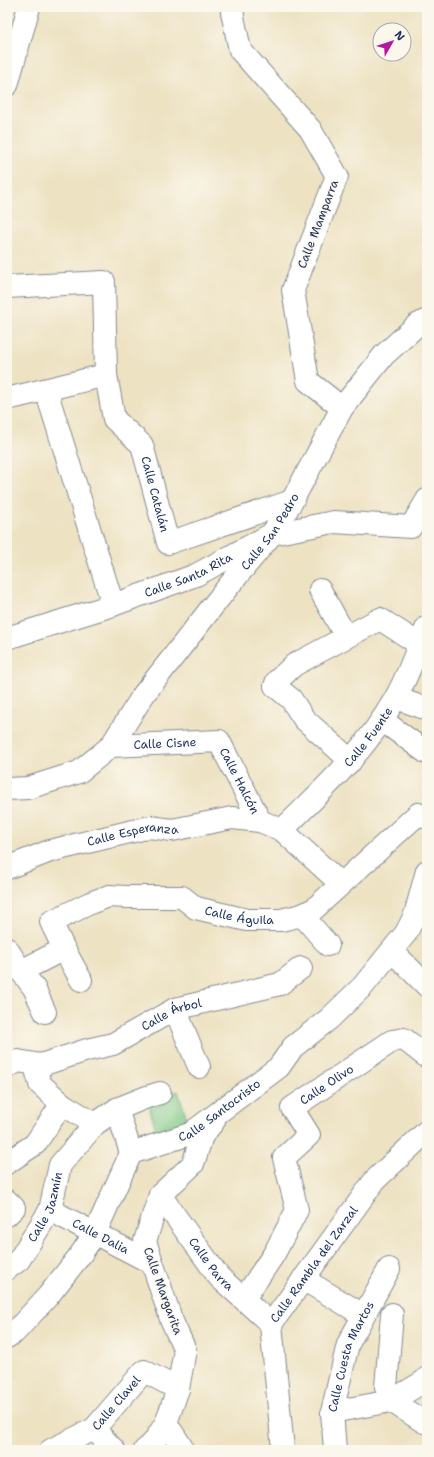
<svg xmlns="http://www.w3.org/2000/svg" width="434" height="1457" font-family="'Shantell Sans',sans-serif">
  <rect width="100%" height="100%" fill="#fbf7ec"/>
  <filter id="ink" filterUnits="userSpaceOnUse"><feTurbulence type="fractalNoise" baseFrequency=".025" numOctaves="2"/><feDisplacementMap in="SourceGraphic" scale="8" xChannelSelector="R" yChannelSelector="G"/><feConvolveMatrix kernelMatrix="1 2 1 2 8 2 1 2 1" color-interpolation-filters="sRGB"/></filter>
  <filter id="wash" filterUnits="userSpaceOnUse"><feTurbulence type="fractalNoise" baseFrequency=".012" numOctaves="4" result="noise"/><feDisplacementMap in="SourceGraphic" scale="16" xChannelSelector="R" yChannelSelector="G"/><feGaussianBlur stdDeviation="0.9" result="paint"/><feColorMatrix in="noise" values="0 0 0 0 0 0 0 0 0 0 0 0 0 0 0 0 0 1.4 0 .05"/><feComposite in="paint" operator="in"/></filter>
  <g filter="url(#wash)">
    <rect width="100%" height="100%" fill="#ede2c2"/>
    <!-- green -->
    <path fill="#7cc683" stroke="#4c7a70" d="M 178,1091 L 190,1127 L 158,1136 L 150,1111 L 151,1099 Z"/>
  </g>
  <g filter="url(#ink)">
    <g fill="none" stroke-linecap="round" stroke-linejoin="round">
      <!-- minor casing -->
      <g stroke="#848890" stroke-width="24">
        <g id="minor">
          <path d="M 234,7 L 232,12 L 240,50 L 310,129 L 337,176 L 293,290 L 308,381 L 342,408"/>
          <path d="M 7,85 L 29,7"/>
          <path id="s1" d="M 7,287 L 104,282 L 106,375 L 114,419 L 142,445 L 168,543 L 292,501"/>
          <path d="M 46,390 L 113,605"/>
          <path d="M 7,399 L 106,375"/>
          <path d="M 320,590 L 346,637"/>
          <path id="s2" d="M 7,638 L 113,605 L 196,575 L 272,534 L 334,522 L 411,527 L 427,500"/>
          <path d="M 396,698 L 427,709"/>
          <path d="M 382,720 L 427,753"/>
          <path id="s3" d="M 111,746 L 219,741 L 260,821"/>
          <path d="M 351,761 L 304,719 L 291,699 L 275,686 L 277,681 L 294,665 L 380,619 L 419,644"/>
          <path id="s4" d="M 7,789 L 28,788 L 79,772 L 111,746 L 144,694 L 227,588 L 272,534 L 292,501 L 342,408 L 384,355 L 417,325 L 427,320"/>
          <path id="s5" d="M 282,830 C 324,789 366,750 395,699 C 408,677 416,650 427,627"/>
          <path id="s6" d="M 7,868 L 50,851 L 150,827 L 172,830 L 232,818 L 260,821 L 282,830 L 341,884"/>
          <path d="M 302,915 L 314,909 L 418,814 L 427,818"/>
          <path id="s7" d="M 7,949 L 21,971 L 64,949 L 51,922 L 90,903 L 109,896 L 126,897 L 182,897 L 196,908 L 247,920 L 281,920 L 302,915 L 328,945"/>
          <path d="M 64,949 L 81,980"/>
          <path d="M 392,951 L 427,986"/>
          <path d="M 21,971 L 34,988 L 45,1012"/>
          <path d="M 175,1009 L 199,1067"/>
          <path id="s8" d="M 41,1065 L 87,1050 L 113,1044 L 175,1009 L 280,984 L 301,968"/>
          <path d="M 7,1067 L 18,1061 L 41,1065 L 37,1073 L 40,1084 L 62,1104 L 95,1124"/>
          <path d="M 117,1109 L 147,1097 L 160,1093"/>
          <path d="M 7,1163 L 35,1144 L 62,1104"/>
          <path id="s9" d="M 160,1195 L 219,1277 L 271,1324"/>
          <path d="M 7,1201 L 14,1208 L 7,1215"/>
          <path id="s10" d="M 50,1210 L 152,1263"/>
          <path id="s11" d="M 7,1269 L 19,1260 L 50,1210 L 60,1165 L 95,1124 L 117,1109 L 131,1153"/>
          <path d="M 303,1279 L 363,1315"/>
          <path id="s12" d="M 244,1299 L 274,1254 L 297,1210 L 284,1158 L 309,1135 L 292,1108 L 392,1041 L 404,1039 L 427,1057"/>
          <path d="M 392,1314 L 386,1387 L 391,1401 L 424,1422 L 427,1420"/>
          <path id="s13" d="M 7,1337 L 15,1332 L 48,1296 L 81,1254 L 95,1233 L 131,1153 L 190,1134 L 279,1067 L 293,1047 L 329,1019 L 363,986 L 406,933 L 415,915 L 427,871"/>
          <path d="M 332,1412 L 391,1401 L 423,1382 L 427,1378"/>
          <path d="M 166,1423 L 181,1446 L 182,1450"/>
          <path d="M 94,1429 L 114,1450"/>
          <path id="s14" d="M 51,1450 L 94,1429 L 144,1371 L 178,1389"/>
          <path d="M 145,1450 L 153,1443 L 166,1423 L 178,1389 L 185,1350 L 171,1319 L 145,1241 L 160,1195 L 193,1164 L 202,1136 L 214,1121"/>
          <path id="s15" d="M 283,1450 L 271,1324 L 375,1180 L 427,1131"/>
          <path id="s16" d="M 335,1450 L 332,1412 L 348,1344 L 389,1269"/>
        </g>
      </g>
      <!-- minor -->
      <use href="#minor" stroke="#fff" stroke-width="22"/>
    </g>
  </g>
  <g text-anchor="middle" stroke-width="3" stroke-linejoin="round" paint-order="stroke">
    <!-- street labels -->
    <g font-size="12" fill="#1b2f5e" stroke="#fbf7ec">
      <text transform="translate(318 224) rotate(-69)" y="4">Calle Mamparra</text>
      <text dy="4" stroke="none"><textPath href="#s1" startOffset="324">Calle Catalán</textPath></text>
      <text dy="4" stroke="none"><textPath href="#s4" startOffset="383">Calle San Pedro</textPath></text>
      <text dy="4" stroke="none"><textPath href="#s2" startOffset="192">Calle Santa Rita</textPath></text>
      <text dy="4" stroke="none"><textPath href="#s5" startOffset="127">Calle Fuente</textPath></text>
      <text dy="4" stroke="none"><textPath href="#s3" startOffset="54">Calle Cisne</textPath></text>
      <text dy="4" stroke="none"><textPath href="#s3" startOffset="153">Calle Halcón</textPath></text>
      <text dy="4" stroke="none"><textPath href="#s6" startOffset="131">Calle Esperanza</textPath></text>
      <text dy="4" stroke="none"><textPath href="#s7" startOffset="303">Calle Águila</textPath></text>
      <text dy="4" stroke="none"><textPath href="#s8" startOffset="141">Calle Árbol</textPath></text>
      <text dy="4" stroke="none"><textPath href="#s12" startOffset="265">Calle Olivo</textPath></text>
      <text dy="4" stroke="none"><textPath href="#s13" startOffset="324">Calle Santocristo</textPath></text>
      <text dy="4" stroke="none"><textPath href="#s11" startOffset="75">Calle Jazmín</textPath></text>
      <text dy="4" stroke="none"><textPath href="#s10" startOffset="57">Calle Dalia</textPath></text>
      <text dy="4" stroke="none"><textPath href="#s9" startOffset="86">Calle Parra</textPath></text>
      <text dy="4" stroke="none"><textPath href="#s15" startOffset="200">Calle Rambla del Zarzal</textPath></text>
      <text transform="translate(163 1291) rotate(70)" y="4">Calle Margarita</text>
      <text dy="4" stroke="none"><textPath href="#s16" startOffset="97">Calle Cuesta Martos</textPath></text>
      <text dy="4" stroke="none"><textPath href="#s14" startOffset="82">Calle Clavel</textPath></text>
    </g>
  </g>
  <!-- margin -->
  <rect width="434" height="1457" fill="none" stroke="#fbf7ec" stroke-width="24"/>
  <!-- north arrow -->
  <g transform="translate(392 42) rotate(51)"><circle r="19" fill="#fbf7ec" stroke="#a1a7b3"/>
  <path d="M0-3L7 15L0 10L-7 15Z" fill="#b5179e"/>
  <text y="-6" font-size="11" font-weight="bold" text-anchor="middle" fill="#1b2f5e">N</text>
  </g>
</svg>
